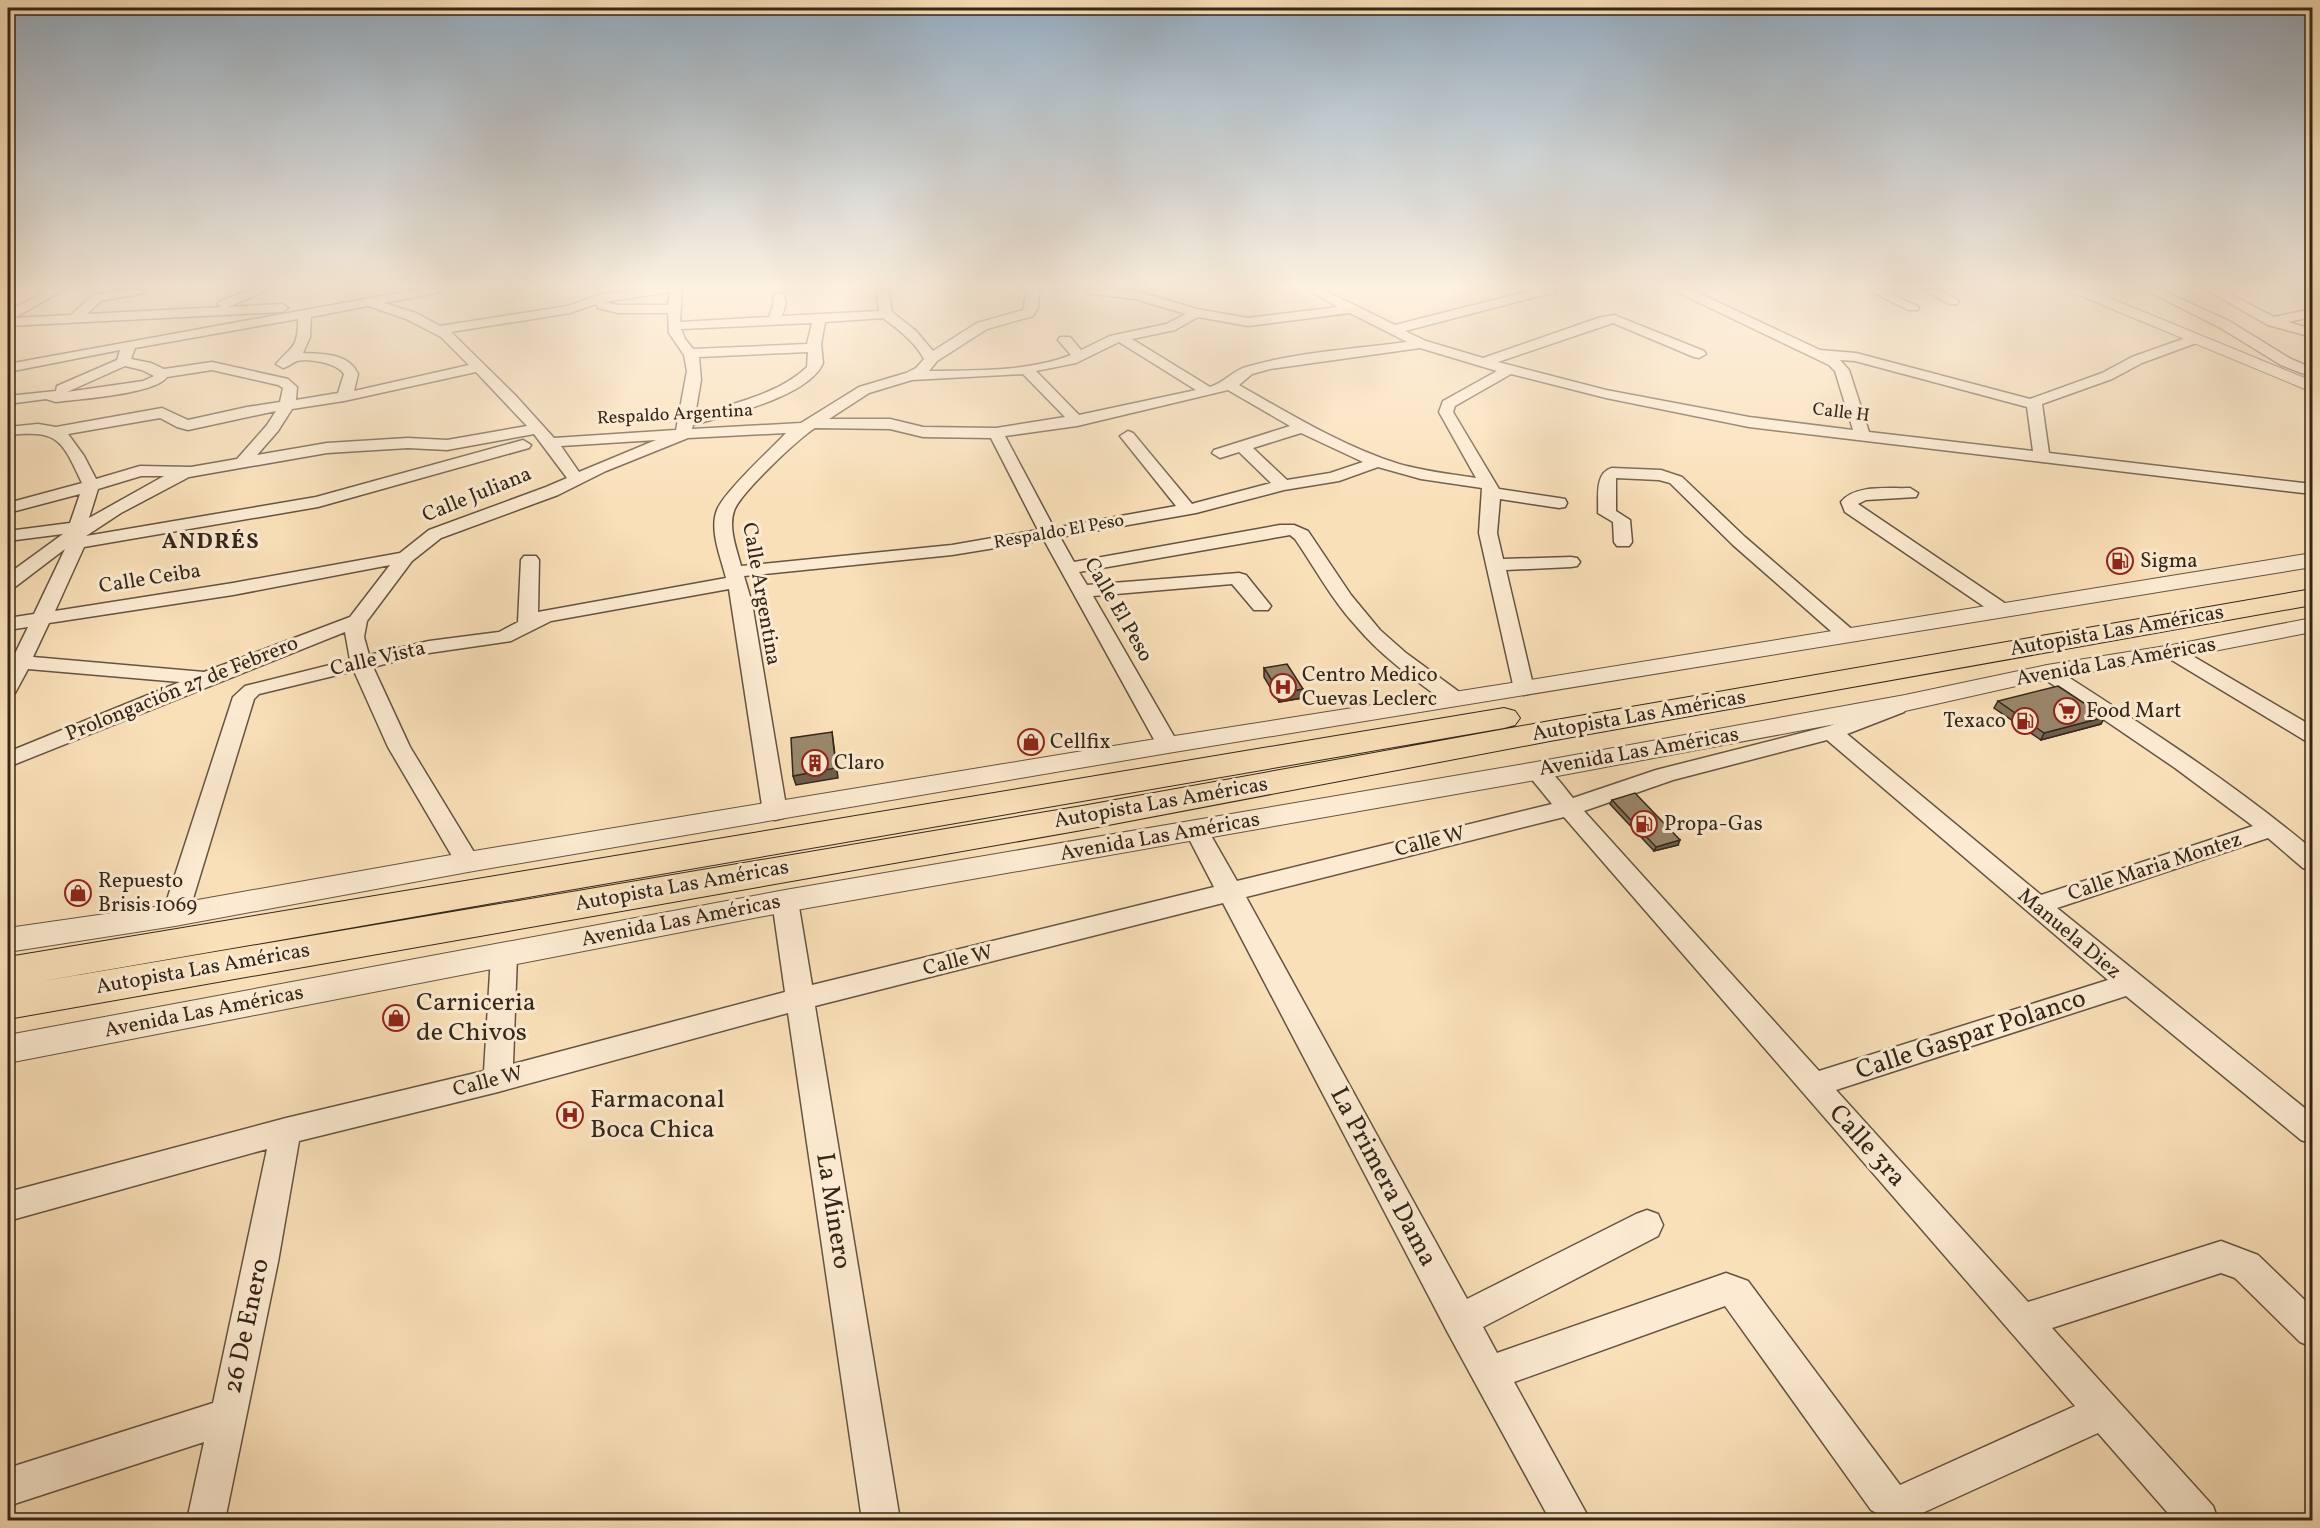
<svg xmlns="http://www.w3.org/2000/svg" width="2320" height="1528" font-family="Vollkorn,serif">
  <rect width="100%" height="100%" fill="#fae0b9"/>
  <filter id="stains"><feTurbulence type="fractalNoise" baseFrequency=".00333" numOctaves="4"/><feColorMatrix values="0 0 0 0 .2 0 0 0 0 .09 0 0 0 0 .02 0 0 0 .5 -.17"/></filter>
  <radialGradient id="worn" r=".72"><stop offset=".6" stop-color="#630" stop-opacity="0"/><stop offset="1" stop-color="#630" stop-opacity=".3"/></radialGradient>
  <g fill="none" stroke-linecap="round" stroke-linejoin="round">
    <defs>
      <g id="minor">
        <path d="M50,289h15l-51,29 57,-3 22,-20 33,-6 19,1 -2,3 -42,8 -14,13 135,-7 -4,-3 2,-3 33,-12h17l-42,18 54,-3 6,4 -6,4 -274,14v-15z"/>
        <path d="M420,289h24l-6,4 -54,10 32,10 24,13 128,-20 34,-12 39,-5h41l-2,33 89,-5 5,-14 -1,-6 6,-4 4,1 3,9 -4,13 97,-5 -3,-22h12l4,23 24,19 17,20 44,-28 46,-13 4,-21h12l-1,19 -5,8 -46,13 -50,32 -8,10c46,-1 99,1 142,-16l-13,-15 2,-3h10l11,13 29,-14 56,-12 20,-10 -51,-15 -48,-6 -6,-4 55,2 61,18 51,9 90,-11 -31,-18h15l73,36 142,-36h20l-2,3 -150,39 21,10 57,17 115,-40 16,-3 90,36 2,3 -7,4 -5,-1 -81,-34 -115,39 108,28 143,27 104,13 -18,-59 -6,-6 -152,-73 -2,-3h15l130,61 36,3 174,46 72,-26 30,-16 62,-22 5,1 2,3 -2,3 -57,21 -30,16 -70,25 7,49 263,31v10l-563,-67 -143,-29 -95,-24 -56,32 -2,6 46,77 60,9 6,1 2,4 -2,4 -6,1 -59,-9 -3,34 6,26 68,-2 6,1 3,4 -3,4 -6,1 -65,3 28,119 -3,4 -7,2 -7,-2 -3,-4 -35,-156 3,-45 -61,-9 -43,-12 -39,14 -55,9 -88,23 -136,24 14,25 206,-37h14l14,6 43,64 29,35 26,23 56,41 4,5 -4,5 -7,1 -7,-1c-33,-24 -66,-47 -92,-78 -24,-26 -41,-58 -61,-87l-5,-4 -211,37 8,13 152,-12 7,2 25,31 -3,4h-14l-22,-26 -139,12 86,149 -3,5 -8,2 -8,-2 -3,-5 -113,-205 -92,15 -208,21 8,27 35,209 -4,6 -8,2 -8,-2 -4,-6 -34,-223 -178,32 -40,20 -82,12 -56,14 37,80 70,115 -3,6 -9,3 -9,-3 -71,-121 -34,-76 -95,23 -5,5 -66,216 -4,7 -9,2 -9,-2 -4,-7 71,-218 12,-11 105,-26 -5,-28 -337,135v-15l172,-70 -152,-13 -13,24 -7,2v-27l20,-41 -20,3v-12l26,-4 31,-65 -50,38 -7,1v-14l55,-40 -55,7v-10l62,-8 10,-29 -72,19v-10l74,-20c-21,-45 -24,-53 -74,-48v-8l30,-3 18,3 106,-19 26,12 59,-13 33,-5 3,-14 -5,-3 -66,-15 -45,7c-11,17 -89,22 -111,25l-10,-3 -38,5v-8l48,-5 1,-5 60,-26 3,-10 -112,22v-8zM670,292l-2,13h-50l-14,-3zM596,304l2,4 20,5h50l1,20 15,22 3,16 -11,59 -122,8 -38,-42 -65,-64 119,-19zM368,306l38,13 35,18 28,28 -115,26 4,-17c-9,-21 -35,-20 -55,-21l7,-16 1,-20zM1350,313l57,29c-53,7 -110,10 -161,25 -12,3 -21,15 -36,20l-78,-48 43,-9 23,-13 50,9zM883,318c16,12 32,24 41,41l-8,9 -10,5 -47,14 -58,36 -109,6 1,-4c33,-10 116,-28 130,-62l-2,-19 4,-22zM298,319c0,29 -5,26 -22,45l7,4c5,-1 9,-5 14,-7 11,-3 41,2 47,13l-6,19 -42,7 1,-13 -9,-8 -76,-17 -48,7 -13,-6 -20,-4 4,-11zM812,323l-5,21 -114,5 -8,-10 -4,-10zM1119,342l77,48 -117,25 -43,-44 40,-8zM1420,348l77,23 -54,30 -4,11 37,66c-26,-4 -52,-7 -77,-14 -57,-18 -109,-50 -160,-79l13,-11 18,-5zM808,352l-1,15c-28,27 -75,37 -112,48l6,-35 -2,-23zM1840,360l15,1 172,46 6,44 -164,-19 -20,-62zM125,366l17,4 12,6 -11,5 -76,11zM476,372l51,54 -80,14 -39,-2 -81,5 -70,12 21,-24 14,-22 52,-8zM1023,374l42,43 -69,11 -73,-1 -33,-8h-61l40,-26 43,-13zM1228,390l62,36 -76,24 -2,3 8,5 19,-6 32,31 -76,20 -3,1 -59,-71 -5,-2 -8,5 56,70 -122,22 -49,-92 72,-10zM276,411l-9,14 -30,34 -46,8 -51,-1 -44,13 -12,-23 -16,-22 92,-16 17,9 11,3zM815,428l75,1 33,8 68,1 47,92 -86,15 -211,21c-4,-16 -13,-38 -7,-55 5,-17 65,-73 81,-83zM786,433c-15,16 -62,59 -69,77 -8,20 4,48 9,68l-188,34 1,-52 -3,-4h-12l-3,4 -3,62 -19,10 -70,9 -60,14 -5,-18 3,-16 45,-60 29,-23 117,-43 48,-24 82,-33zM1301,433l62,29 -33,11 -43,7 -34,-32zM534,434l33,44 -21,9 -117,43 -29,23 -167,30 -178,28 29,-64 234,-40 211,-59 2,-3 -8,-5 -207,57 -230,39 35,-23 68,-36 138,-24 81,-5 39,2zM656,440l-77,32 -18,-26zM141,476h23l-75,42 9,-29zM390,565l-40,52 -146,55 -171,-15 16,-34 184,-28z"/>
        <path d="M1866,289h16l37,18 -1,3h-10z"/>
        <path d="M1922,289h15l22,12 -2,3h-8z"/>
        <path d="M2143,289h16l70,32 62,38 21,9v9l-31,-12 -62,-38z"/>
        <path d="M2205,289h15l54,28 38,-8v8l-24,5 24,7v8l-44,-12z"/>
        <path d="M1612,468l49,2 21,7 63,60 110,95 3,4 -3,4h-14l-108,-95 -63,-62 -11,-3 -43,-2v33l14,9 2,22 -3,4h-12l-3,-4 -1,-20 -15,-9c1,-15 -4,-40 14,-45z"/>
        <path d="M1910,488l8,5 -2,4 -50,3 -8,4 151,102 3,4 -3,4h-14l-150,-102 -4,-10c14,-18 48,-13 69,-14z"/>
        <path d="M2172,646l7,2 133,78v16l-8,-2 -139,-84 -3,-4 3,-4z"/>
        <path d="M2047,666l7,2c89,57 178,114 258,181v22l-9,-3 -35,-30 -211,70 255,206v30l-11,-4 -175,-144 -290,94 192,212 193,-61 37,14 54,52v40l-12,-5 -65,-64 -14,-5 -169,55 161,178 5,14h-44l-76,-87 -191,87h-18l-18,-10 -146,-204 -211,76 76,138h-40l-102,-187 -225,-430 -408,103 85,514h-38l-74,-507 -290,79 -199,49 -21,121 -53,258h-38l17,-78 -196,64v-38l205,-65 54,-254 -259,72v-29l278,-74 198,-47 7,-115 4,-7 9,-3 9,3 4,7 -4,108 272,-72 -13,-91 4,-7 9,-2 9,2 4,7 14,84 402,-98 -29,-56 4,-6 8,-2 8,2 32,56 315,-77 -27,-33 3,-5c20,-5 33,18 45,32l83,-28 173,-44 67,-25 8,1 3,5 -3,5 -57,22 194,161 212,-69 -78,-58 -135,-92 -3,-4 3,-4zM1827,740l281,240 -289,91 -235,-260 89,-31zM1564,817l511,589 -175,79 -152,-204 -22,-8 -229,80 -14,-26 175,-91 5,-11 -5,-11 -11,-4 -11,4 -169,85 -221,-402z"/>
      </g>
      <g id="tertiary">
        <path d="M2069,289h19l224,92v11l-241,-100z"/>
        <path d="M2312,553v14l-1144,186 -700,119 -293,54 -167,26v-24l167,-24 293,-52 700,-115 356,-56z"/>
        <path d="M2312,618v14l-140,27 -125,20 -142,32 -369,69 -751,132 -777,151v-28l777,-145 751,-128 369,-67 142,-30 125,-20z"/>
      </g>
      <path id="motorway" d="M2312,589v16l-762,136 -468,89 -1074,189v-62l1496,-249 11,3 5,7 -5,7 -11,3 -1467,254 1045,-176 468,-85z"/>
    </defs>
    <use href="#minor" stroke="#655442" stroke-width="3"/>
    <use href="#tertiary" stroke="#655442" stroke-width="2"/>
    <use href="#motorway" stroke="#33261a" stroke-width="2"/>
    <use href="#minor" fill="#fcebd2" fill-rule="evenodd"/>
    <use href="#tertiary" fill="#fcebd2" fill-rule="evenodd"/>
    <use href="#motorway" fill="#fae0b9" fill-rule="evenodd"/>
  </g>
  <g fill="#84745e" stroke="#33261a" stroke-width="1.5">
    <path d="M1264,668l38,30 -23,4 -15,-25z"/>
    <path d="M1998,701l103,23 -60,16 -47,-32z"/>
    <path d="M1612,800l66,45 -24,6 -44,-47z"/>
  </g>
  <g fill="#6c5e4c" stroke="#33261a" stroke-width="1.5">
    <path d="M1303,689l-1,9 -23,4 1,-9z"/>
    <path d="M2105,717l-4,7 -60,16 3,-7z"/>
    <path d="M832,732l6,46 -42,7 -3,-9z"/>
    <path d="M1680,840l-2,5 -24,6 2,-4z"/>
  </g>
  <g fill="#9a876d" stroke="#33261a" stroke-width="1.5">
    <path d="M1287,664l16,25 -23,4 -16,-25z"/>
    <path d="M2058,686l47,31 -61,16 -46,-32z"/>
    <path d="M832,732l4,36 -43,8 -2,-38z"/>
    <path d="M1635,793l45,47 -24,7 -44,-47z"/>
  </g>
  <linearGradient id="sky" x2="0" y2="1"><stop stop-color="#94acc0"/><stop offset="0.57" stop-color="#fdf1e0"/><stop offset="1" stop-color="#fdf1e0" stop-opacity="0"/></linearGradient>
  <rect width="2320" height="503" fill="url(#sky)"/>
  <defs>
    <symbol id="fuel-ring" viewBox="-11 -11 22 22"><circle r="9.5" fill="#fcebd2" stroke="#8f2418" stroke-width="1.5"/><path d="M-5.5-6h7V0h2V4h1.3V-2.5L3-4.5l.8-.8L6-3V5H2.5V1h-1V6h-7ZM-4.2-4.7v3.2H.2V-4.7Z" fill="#8f2418"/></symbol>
    <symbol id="hospital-ring" viewBox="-11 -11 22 22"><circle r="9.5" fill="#fcebd2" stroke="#8f2418" stroke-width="1.5"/><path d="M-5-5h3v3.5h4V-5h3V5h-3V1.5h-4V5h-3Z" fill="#8f2418"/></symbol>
    <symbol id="supermarket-ring" viewBox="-11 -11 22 22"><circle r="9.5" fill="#fcebd2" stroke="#8f2418" stroke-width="1.5"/><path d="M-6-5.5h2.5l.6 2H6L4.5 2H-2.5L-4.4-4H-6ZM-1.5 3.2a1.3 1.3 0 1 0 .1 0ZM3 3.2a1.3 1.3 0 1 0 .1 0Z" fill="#8f2418"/></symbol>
    <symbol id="shop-ring" viewBox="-11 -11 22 22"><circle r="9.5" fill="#fcebd2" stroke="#8f2418" stroke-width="1.5"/><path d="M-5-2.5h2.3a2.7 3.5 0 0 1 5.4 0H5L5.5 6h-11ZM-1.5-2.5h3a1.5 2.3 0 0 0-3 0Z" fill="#8f2418"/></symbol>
    <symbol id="building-ring" viewBox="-11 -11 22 22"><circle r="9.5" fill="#fcebd2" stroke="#8f2418" stroke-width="1.5"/><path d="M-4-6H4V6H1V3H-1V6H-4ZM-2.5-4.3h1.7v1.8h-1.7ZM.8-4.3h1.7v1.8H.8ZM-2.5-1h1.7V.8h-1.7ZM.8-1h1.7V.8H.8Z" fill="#8f2418"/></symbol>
  </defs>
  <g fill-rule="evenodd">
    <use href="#fuel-ring" x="2105" y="546" width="30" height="30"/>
    <use href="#hospital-ring" x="1268" y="672" width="30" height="30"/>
    <use href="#supermarket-ring" x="2052" y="696" width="30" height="30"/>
    <use href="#fuel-ring" x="2010" y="706" width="30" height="30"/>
    <use href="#shop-ring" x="1016" y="727" width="30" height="30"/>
    <use href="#building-ring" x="800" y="748" width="30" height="30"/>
    <use href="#fuel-ring" x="1629" y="809" width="30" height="30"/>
    <use href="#shop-ring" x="63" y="878" width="30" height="30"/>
    <use href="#shop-ring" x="381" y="1003" width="30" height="30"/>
    <use href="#hospital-ring" x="555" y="1100" width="30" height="30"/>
  </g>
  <g text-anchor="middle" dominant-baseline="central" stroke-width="6" stroke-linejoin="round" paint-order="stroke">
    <g font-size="18" fill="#33261a" stroke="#fcebd2">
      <text transform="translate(1841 413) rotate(7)">Calle H</text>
      <text transform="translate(675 415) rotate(-3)">Respaldo Argentina</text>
      <text transform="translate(1059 532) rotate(-10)">Respaldo El Peso</text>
    </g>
    <g font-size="21" fill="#33261a" stroke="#fcebd2">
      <text transform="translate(477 495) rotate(-22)">Calle Juliana</text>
      <text transform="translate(150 579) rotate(-9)">Calle Ceiba</text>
      <text transform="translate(761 594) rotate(80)">Calle Argentina</text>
      <text transform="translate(1118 610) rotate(60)">Calle El Peso</text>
      <text transform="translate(2117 631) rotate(-10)">Autopista Las Américas</text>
      <text transform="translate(378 659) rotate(-13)">Calle Vista</text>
      <text transform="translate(2116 662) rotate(-10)">Avenida Las Américas</text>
      <text transform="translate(182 689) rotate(-22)">Prolongación 27 de Febrero</text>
      <text transform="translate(1639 716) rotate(-10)">Autopista Las Américas</text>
      <text transform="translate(1639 752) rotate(-10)">Avenida Las Américas</text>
      <text transform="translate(1161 803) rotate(-10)">Autopista Las Américas</text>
      <text transform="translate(1160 837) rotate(-10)">Avenida Las Américas</text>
      <text transform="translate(1430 842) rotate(-14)">Calle W</text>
      <text transform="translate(2155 867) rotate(-18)">Calle Maria Montez</text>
      <text transform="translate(682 886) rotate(-10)">Autopista Las Américas</text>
      <text transform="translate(681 921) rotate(-11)">Avenida Las Américas</text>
      <text transform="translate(2069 934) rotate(40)">Manuela Diez</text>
      <text transform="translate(958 961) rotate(-14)">Calle W</text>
      <text transform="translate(203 969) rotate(-10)">Autopista Las Américas</text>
      <text transform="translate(204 1012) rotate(-11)">Avenida Las Américas</text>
      <text transform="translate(488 1082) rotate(-14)">Calle W</text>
    </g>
    <g font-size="21" fill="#33261a" stroke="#fcebd2" text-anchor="start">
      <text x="2140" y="561">Sigma</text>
      <text x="1302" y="675">Centro Medico<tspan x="1302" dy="24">Cuevas Leclerc</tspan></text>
      <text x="2086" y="711">Food Mart</text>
      <text x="2006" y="721" text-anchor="end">Texaco</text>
      <text x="1050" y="742">Cellfix</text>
      <text x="834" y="763">Claro</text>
      <text x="1664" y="824">Propa-Gas</text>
      <text x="98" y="881">Repuesto<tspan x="98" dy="24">Brisis 1069</tspan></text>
    </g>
    <g font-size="22" font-weight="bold" letter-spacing="1.5" fill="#33261a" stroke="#fcebd2">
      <text x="211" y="542">ANDRÉS</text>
    </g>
    <g font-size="26" fill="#33261a" stroke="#fcebd2" text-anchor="start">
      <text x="416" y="1003">Carniceria<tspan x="416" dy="30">de Chivos</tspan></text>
      <text x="590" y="1100">Farmaconal<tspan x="590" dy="30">Boca Chica</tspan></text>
    </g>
    <g font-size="26" fill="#33261a" stroke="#fcebd2">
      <text transform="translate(1971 1035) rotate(-18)">Calle Gaspar Polanco</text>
      <text transform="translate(1867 1146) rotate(48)">Calle 3ra</text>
      <text transform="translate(1383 1177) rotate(62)">La Primera Dama</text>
      <text transform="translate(833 1211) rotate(81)">La Minero</text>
      <text transform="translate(247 1326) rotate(-78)">26 De Enero</text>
    </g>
  </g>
  <rect width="2320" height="1528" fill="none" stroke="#fae0b9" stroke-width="30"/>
  <rect x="9" y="9" width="2302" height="1510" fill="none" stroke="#33261a" stroke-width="3"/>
  <rect x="15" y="15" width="2290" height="1498" fill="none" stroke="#33261a" stroke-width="1.5"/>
  <rect width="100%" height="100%" filter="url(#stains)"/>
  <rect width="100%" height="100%" fill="url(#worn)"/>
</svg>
